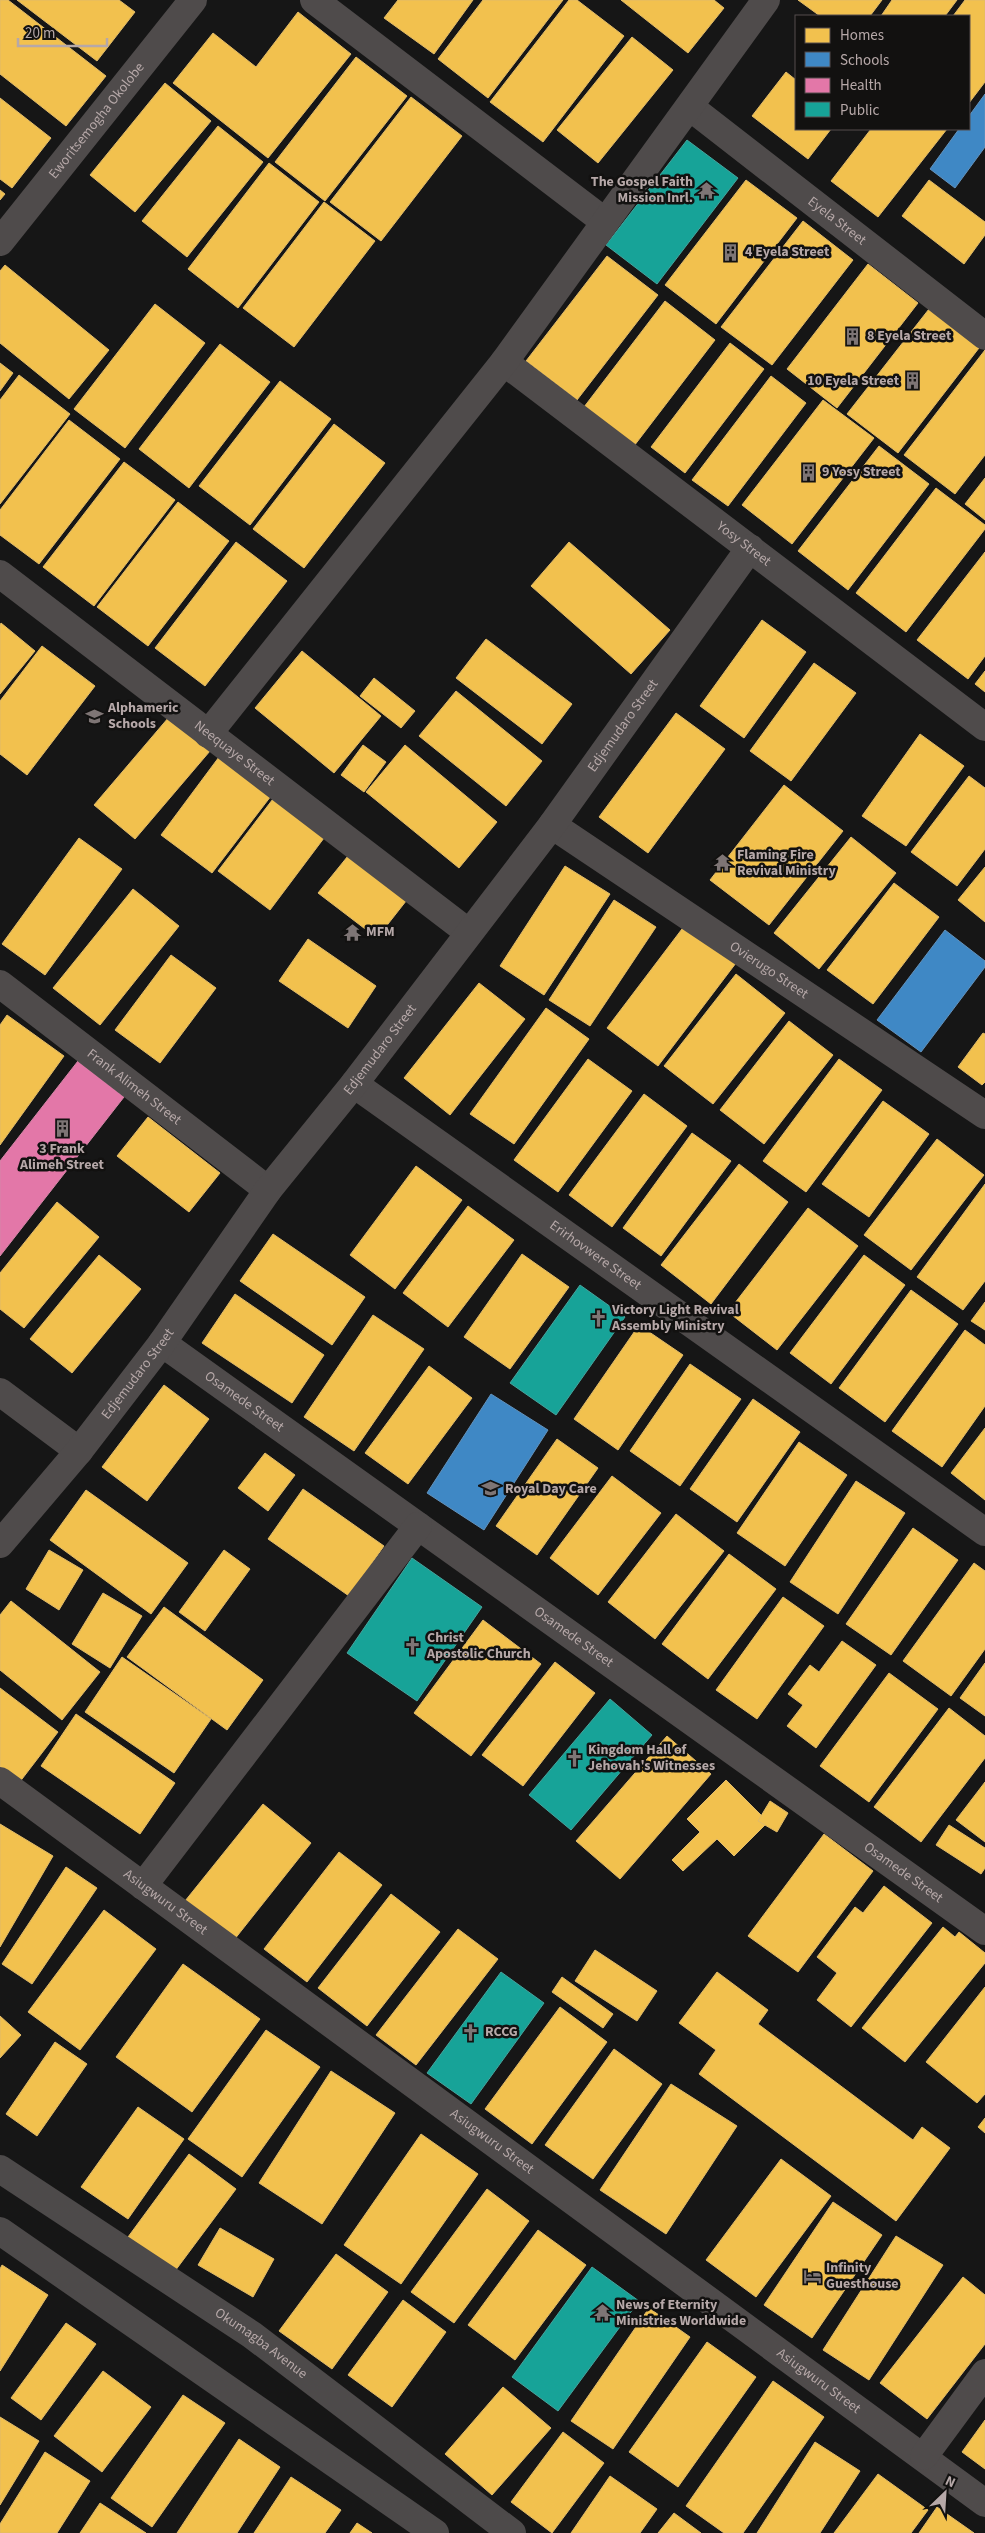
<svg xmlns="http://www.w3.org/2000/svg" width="985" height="2533" font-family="'Source Sans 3',sans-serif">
  <rect width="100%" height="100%" fill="#161616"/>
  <g fill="#f2c14e" stroke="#e0ba69">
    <path d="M0,0h8l98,76 -40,50 -66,-52z"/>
    <path d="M17,0h102l16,12 -38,49z"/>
    <path d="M398,0h75l-39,54 -50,-36z"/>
    <path d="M483,0h80l-75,98 -50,-39z"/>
    <path d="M569,0h8l47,36 -81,106 -53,-40z"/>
    <path d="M621,0h93l10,8 -36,45z"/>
    <path d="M798,0h84l-12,16h-50z"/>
    <path d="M892,0h65l-12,16h-64z"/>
    <path d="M965,0h20v82l-16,21v-87h-16z"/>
    <path d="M298,12l53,42 -83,104 -95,-75 40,-50 43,34z"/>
    <path d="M632,37l41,33 -75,93 -41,-33z"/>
    <path d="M356,57l51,39 -82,105 -50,-39z"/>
    <path d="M786,72l10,8v49h35l-23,30 -56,-43z"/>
    <path d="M165,83l46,38 -76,91 -45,-37z"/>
    <path d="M411,97l51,39 -81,105 -51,-39z"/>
    <path d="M0,98l51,40 -39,50 -12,-9z"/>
    <path d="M218,126l45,36 -76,95 -45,-36z"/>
    <path d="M871,129h76l-69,88 -47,-36z"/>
    <path d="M269,163l50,39 -81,106 -50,-39z"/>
    <path d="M746,180l51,38 -81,106 -51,-39z"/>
    <path d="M929,180l56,42v13l-21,29 -62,-48z"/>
    <path d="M0,190l5,4 -5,6z"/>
    <path d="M324,202l51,39 -81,106 -51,-39z"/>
    <path d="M803,221l50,39 -81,105 -51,-38z"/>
    <path d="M607,256l51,39 -81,105 -51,-39z"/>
    <path d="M868,264l50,39 -81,105 -50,-39z"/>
    <path d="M5,265l104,85 -40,49 -69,-56v-72z"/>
    <path d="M665,301l50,39 -81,106 -50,-39z"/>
    <path d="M155,304l50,39 -80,105 -51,-39z"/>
    <path d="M929,309l50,39 -81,105 -51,-39z"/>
    <path d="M730,343l34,26 -79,104 -34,-26z"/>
    <path d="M220,344l50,38 -81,106 -50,-39z"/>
    <path d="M985,350v105l-30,39 -51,-39z"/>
    <path d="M0,363l13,10 -13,18z"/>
    <path d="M19,375l51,39 -70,90v-104z"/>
    <path d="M771,376l35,27 -78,103 -36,-26z"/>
    <path d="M280,381l51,38 -81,106 -51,-39z"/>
    <path d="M823,400l51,38 -82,106 -50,-39z"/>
    <path d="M69,420l51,39 -81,105 -39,-29v-25z"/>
    <path d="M334,424l51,39 -81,105 -51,-39z"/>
    <path d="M879,446l50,38 -81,106 -50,-39z"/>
    <path d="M124,462l51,38 -81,106 -51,-39z"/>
    <path d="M985,478v42l-20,-16z"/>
    <path d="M936,488l49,37v4l-79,103 -50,-39z"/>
    <path d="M178,502l51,39 -81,105 -51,-39z"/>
    <path d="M236,542l51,39 -82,105 -50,-38z"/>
    <path d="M569,542l101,88 -39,44 -100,-88z"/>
    <path d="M985,552v104l-17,23 -51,-39z"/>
    <path d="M762,620l44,32 -62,86 -44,-32z"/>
    <path d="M1,623l34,28 -35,43v-69z"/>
    <path d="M486,639l86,65 -30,40 -86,-66z"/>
    <path d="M42,646l53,40 -68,89 -27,-21v-53z"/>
    <path d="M302,651l79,65 -47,57 -79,-65z"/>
    <path d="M814,663l42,30 -65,88 -41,-30z"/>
    <path d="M985,671v21l-10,-8z"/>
    <path d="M374,678l41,33 -14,17 -41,-32z"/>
    <path d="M456,691l86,70 -36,45 -87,-70z"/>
    <path d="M676,713l49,36 -77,104 -49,-36z"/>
    <path d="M169,717l41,34 -75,88 -41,-34z"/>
    <path d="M920,734l44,32 -58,80 -44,-30z"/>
    <path d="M363,745l23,17 -22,30 -23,-17z"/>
    <path d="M405,745l92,77 -38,46 -93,-76z"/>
    <path d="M219,757l52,39 -59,77 -51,-38z"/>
    <path d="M969,776l16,12v61l-28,37 -46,-34z"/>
    <path d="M784,785l59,46 -74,94 -59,-45z"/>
    <path d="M276,795l51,39 -57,76 -52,-39z"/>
    <path d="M851,837l45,36 -77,96 -45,-36z"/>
    <path d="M79,838l43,31 -77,106 -43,-31z"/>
    <path d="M352,851l58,45 -33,42 -59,-45z"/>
    <path d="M565,866l45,28 -66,101 -44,-29z"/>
    <path d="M985,867v55l-27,-22z"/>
    <path d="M894,883l45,34 -66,87 -46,-34z"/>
    <path d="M133,889l46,37 -79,99 -47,-37z"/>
    <path d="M614,900l42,27 -66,99 -41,-26z"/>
    <path d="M685,925l51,38 -78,103 -51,-38z"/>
    <path d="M308,939l68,47 -28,42 -69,-47z"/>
    <path d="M171,955l45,33 -56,75 -45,-33z"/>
    <path d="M736,974l49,39 -72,91 -49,-38z"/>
    <path d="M479,983l46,36 -75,96 -46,-37z"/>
    <path d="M546,1008l43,31 -75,105 -44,-30z"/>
    <path d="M7,1015l57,41 -64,89v-120z"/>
    <path d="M789,1021l44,34 -69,89 -44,-34z"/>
    <path d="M983,1033l2,1v48l-3,3 -24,-18z"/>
    <path d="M588,1059l44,32 -74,101 -44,-32z"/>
    <path d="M839,1059l43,31 -76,102 -43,-31z"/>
    <path d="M644,1094l43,32 -75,101 -43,-32z"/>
    <path d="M883,1101l46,33 -60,83 -47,-33z"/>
    <path d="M148,1117l72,56 -31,39 -72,-56z"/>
    <path d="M692,1133l39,28 -70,95 -38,-28z"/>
    <path d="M937,1139l47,36 -73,95 -47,-35z"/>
    <path d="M739,1164l49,38 -77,102 -50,-39z"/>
    <path d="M416,1166l46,34 -67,89 -45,-34z"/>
    <path d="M985,1184v97l-22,29 -46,-33z"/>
    <path d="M57,1202l42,35 -75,91 -24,-19v-36z"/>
    <path d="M468,1206l46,34 -66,87 -45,-34z"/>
    <path d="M808,1208l50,38 -81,104 -49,-38z"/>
    <path d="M273,1234l92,63 -33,48 -92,-64z"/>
    <path d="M522,1254l47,33 -59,82 -46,-32z"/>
    <path d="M99,1255l42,34 -69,84 -42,-34z"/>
    <path d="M864,1255l41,30 -74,99 -41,-31z"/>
    <path d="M911,1290l47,34 -73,98 -46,-34z"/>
    <path d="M235,1294l89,61 -32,48 -90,-60z"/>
    <path d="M985,1302v28l-14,-9z"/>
    <path d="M373,1315l51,34 -70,102 -50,-34z"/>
    <path d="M639,1325l44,30 -65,95 -44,-31z"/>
    <path d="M965,1330l20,15v61l-43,61 -50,-36z"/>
    <path d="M690,1364l51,35 -61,87 -50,-35z"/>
    <path d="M429,1366l43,32 -64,86 -43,-31z"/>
    <path d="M164,1385l45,34 -62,82 -45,-34z"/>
    <path d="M753,1399l47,33 -63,90 -47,-33z"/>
    <path d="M985,1428v72l-34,-27z"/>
    <path d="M557,1439l41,29 -61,87 -41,-29z"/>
    <path d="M799,1442l48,33 -62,91 -48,-33z"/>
    <path d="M265,1453l30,22 -27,36 -30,-23z"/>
    <path d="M612,1476l49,37 -63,82 -48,-37z"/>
    <path d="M856,1481l49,32 -67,101 -48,-32z"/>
    <path d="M303,1489l81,57 -35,50 -81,-57z"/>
    <path d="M86,1490l102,73 -37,51 -101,-74z"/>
    <path d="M676,1514l48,37 -69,88 -47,-37z"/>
    <path d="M913,1528l45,32 -67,95 -45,-31z"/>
    <path d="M49,1550l34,20 -24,40 -33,-21z"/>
    <path d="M224,1550l26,19 -45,62 -26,-19z"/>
    <path d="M729,1554l47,35 -68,90 -46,-35z"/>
    <path d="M974,1563l11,8v78l-34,47 -48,-35z"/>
    <path d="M103,1593l39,23 -32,52 -38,-24z"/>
    <path d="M783,1597l41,29 -67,93 -41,-29z"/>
    <path d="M11,1601l89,71 -38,48 -62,-50v-55z"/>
    <path d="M164,1607l99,73 -36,50 -100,-73z"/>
    <path d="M483,1620l58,44 -70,92 -57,-43z"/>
    <path d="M842,1641l34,24 -60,83 -29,-22 16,-21 -15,-11 22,-29 9,7z"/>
    <path d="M122,1657l89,62 -37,54 -89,-61z"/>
    <path d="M555,1662l40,31 -72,93 -41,-31z"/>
    <path d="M985,1663v53l-25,-18z"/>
    <path d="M889,1673l49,36 -69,93 -49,-36z"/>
    <path d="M0,1688l58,44 -39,51 -19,-14z"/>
    <path d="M949,1708l36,28v22l-64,84 -47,-35z"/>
    <path d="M76,1714l99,69 -35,51 -99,-68z"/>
    <path d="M667,1736l44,38 -91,105 -44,-38z"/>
    <path d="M726,1780l42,42 -34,34 -17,-17 -34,32 -11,-11 28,-28 -13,-13z"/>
    <path d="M985,1782v60l-29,-22z"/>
    <path d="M770,1801l18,12 -11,19 -19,-11z"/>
    <path d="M263,1804l48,39 -77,97 -49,-39z"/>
    <path d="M0,1824l53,32 -53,91z"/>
    <path d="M949,1825l36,23v20l-4,6 -45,-29z"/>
    <path d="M824,1834l49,37 -75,101 -50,-36z"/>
    <path d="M339,1852l43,33 -75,97 -43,-33z"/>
    <path d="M66,1867l31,21 -65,96 -30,-20z"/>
    <path d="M884,1886l48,37 -81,104 -34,-27 20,-27 -20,-16 38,-50 8,6z"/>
    <path d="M391,1894l49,38 -73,94 -49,-38z"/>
    <path d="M104,1910l52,39 -76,101 -52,-38z"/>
    <path d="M943,1927l12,10 4,-5 26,21v10l-80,99 -43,-34z"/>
    <path d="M458,1929l40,30 -82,106 -40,-30z"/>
    <path d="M595,1950l62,41 -20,30 -62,-40z"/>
    <path d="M183,1964l77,55 -68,93 -76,-55z"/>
    <path d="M717,1972l51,38 -10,14 155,116 9,-13 28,21 -54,73 -197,-147 17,-24 -37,-27z"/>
    <path d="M562,1977l51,37 -10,14 -51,-36z"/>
    <path d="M985,1987v107l-8,9 -51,-41z"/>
    <path d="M560,2007l47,35 -75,102 -47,-35z"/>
    <path d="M0,2016l21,19 -21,23z"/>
    <path d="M266,2030l54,37 -78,110 -54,-38z"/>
    <path d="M55,2042l32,22 -50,72 -31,-22z"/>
    <path d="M614,2049l48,35 -69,95 -48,-34z"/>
    <path d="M331,2071l64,42 -73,111 -63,-41z"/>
    <path d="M671,2084l66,42 -71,108 -66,-44z"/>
    <path d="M138,2107l46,32 -56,80 -47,-32z"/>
    <path d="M985,2118v15l-7,-6z"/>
    <path d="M421,2134l57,40 -77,110 -57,-39z"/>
    <path d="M189,2154l47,35 -61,82 -47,-34z"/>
    <path d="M781,2159l50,37 -75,101 -50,-37z"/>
    <path d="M487,2189l42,32 -75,102 -43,-31z"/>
    <path d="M833,2202l49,33 -70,103 -48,-33z"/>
    <path d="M220,2228l54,31 -21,38 -55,-32z"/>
    <path d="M538,2230l48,35 -71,95 -47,-35z"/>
    <path d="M896,2236l47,29 -74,115 -46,-30z"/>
    <path d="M336,2254l52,38 -56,77 -53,-38z"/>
    <path d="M2,2265l46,30 -48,76v-102z"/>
    <path d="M963,2277l22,18v49l-58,75 -47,-36z"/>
    <path d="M403,2300l43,32 -54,75 -44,-32z"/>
    <path d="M649,2308l41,29 -77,112 -42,-28z"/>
    <path d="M66,2323l30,21 -55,76 -30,-22z"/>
    <path d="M707,2342l49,35 -78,110 -49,-35z"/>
    <path d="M103,2371l48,36 -49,65 -48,-36z"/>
    <path d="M773,2381l51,36 -81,116h-19l-38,-27z"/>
    <path d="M503,2387l48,41 -59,67 -47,-41z"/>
    <path d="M183,2395l42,28 -73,104 -41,-29z"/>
    <path d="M0,2417l39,24 -39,64z"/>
    <path d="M985,2420v49l-23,-17z"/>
    <path d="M563,2432l41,31 -52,70 -41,-31z"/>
    <path d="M239,2439l41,28 -43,66h-60z"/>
    <path d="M815,2442l45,29 -40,62h-63z"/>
    <path d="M45,2452l45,29 -33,52h-57v-9z"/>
    <path d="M878,2474l50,36 -17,23h-77z"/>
    <path d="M610,2476l47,33 -17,24h-69z"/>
    <path d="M291,2477l50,33 -16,23h-71z"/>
    <path d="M100,2503l46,30h-66z"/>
    <path d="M937,2507l37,26h-55z"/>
    <path d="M674,2513l27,20h-43z"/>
    <path d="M357,2523l15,10h-22z"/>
  </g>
  <g fill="#3f88c5" stroke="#6392bc">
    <path d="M985,94v53l-30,41 -25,-19 29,-40h10v-13z"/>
    <path d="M945,930l40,31v6l-64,85 -44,-32z"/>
    <path d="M491,1394l57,36 -64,100 -57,-37z"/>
  </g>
  <path fill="#e377a8" stroke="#d686a8" d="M78,1061l46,36 -124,159v-95z"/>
  <g fill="#17a398" stroke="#47a49d">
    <path d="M687,140l51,38 -81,106 -51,-39z"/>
    <path d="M580,1285l45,32 -69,98 -46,-32z"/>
    <path d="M412,1558l70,49 -65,94 -70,-48z"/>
    <path d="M610,1699l42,36 -81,95 -42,-35z"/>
    <path d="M501,1972l43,31 -73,101 -44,-31z"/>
    <path d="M592,2267l47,34 -81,110 -46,-34z"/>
  </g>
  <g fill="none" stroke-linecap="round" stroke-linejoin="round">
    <g stroke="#4f4b4b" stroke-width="28">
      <path d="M314,0l290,221"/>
      <path id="s1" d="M690,107l295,229"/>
      <path id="s2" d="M0,242l193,-242"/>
      <path id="s3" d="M504,362l481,365"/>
      <path id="s4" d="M0,574l468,358"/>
      <path d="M208,734l296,-372 262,-362"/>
      <path id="s5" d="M552,825l433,290"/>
      <path id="s6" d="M0,984l268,206"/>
      <path id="s7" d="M354,1084l631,448"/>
      <path id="s8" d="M162,1343l823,588"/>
      <path d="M0,1392l79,59"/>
      <path id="s9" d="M0,1544l79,-93 83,-108 106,-153 86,-106 198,-259 198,-277"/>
      <path id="s10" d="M0,1781l985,722"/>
      <path d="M143,1886l275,-360"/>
      <path d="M924,2456l61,-83"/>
    </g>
    <g stroke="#4d4a4a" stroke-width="28">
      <path id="s11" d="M0,2169l252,166 260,198"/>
      <path d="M0,2231l435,302"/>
    </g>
  </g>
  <defs>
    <symbol id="temple-bare" viewBox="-9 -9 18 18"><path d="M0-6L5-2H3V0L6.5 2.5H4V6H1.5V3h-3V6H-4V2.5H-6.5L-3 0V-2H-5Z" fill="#7e7575" stroke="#121110" stroke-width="2.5" paint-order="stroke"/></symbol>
    <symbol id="building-bare" viewBox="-9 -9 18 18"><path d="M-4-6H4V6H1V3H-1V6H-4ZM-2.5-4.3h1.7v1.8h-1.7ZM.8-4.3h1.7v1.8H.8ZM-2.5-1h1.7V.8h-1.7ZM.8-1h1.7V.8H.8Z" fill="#7e7575" stroke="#121110" stroke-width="2.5" paint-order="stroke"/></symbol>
    <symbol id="school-bare" viewBox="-9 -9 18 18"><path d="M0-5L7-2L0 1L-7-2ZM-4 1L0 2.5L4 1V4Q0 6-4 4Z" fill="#7e7575" stroke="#121110" stroke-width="2.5" paint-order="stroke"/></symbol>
    <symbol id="church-bare" viewBox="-9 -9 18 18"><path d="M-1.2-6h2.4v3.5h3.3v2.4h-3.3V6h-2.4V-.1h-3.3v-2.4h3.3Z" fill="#7e7575" stroke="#121110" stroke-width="2.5" paint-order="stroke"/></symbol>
    <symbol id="hotel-bare" viewBox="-9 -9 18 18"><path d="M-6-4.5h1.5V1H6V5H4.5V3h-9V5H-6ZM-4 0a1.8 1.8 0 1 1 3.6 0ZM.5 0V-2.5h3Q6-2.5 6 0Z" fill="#7e7575" stroke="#121110" stroke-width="2.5" paint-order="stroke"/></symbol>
  </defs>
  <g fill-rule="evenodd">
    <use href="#temple-bare" x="694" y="178" width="25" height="25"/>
    <use href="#building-bare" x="718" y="240" width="25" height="25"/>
    <use href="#building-bare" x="840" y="324" width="25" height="25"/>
    <use href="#building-bare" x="900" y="368" width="25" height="25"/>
    <use href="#building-bare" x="796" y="460" width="25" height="25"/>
    <use href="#school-bare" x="82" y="704" width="25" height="25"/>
    <use href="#temple-bare" x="710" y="850" width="25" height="25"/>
    <use href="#temple-bare" x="340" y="920" width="25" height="25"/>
    <use href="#building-bare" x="50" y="1116" width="25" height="25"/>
    <use href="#church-bare" x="586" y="1306" width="25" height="25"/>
    <use href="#school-bare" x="478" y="1476" width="25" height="25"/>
    <use href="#church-bare" x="400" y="1634" width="25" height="25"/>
    <use href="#church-bare" x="562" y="1746" width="25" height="25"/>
    <use href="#church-bare" x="458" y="2020" width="25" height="25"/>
    <use href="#hotel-bare" x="800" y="2264" width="25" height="25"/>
    <use href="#temple-bare" x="590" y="2300" width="25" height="25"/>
  </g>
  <g text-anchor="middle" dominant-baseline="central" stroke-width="5" stroke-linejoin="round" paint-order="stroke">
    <g font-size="14" fill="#b6a8a8" stroke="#121110">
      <text stroke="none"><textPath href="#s2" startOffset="155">Eworitsemogha Okolobe</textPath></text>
      <text stroke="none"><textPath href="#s1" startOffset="186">Eyela Street</textPath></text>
      <text stroke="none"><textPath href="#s3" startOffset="301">Yosy Street</textPath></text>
      <text stroke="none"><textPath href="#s9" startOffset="1029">Edjemudaro Street</textPath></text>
      <text stroke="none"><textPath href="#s4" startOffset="295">Neequaye Street</textPath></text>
      <text stroke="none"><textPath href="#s5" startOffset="261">Ovierugo Street</textPath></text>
      <text stroke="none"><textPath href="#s9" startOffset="624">Edjemudaro Street</textPath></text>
      <text stroke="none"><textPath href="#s6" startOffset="169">Frank Alimeh Street</textPath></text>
      <text stroke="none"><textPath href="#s7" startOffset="296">Erirhovwere Street</textPath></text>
      <text stroke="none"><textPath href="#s9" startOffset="219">Edjemudaro Street</textPath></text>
      <text stroke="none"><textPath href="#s8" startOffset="101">Osamede Street</textPath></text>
      <text stroke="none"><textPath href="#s8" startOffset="506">Osamede Street</textPath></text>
      <text stroke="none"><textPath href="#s8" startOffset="911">Osamede Street</textPath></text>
      <text stroke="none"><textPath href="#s10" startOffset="205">Asiugwuru Street</textPath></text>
      <text stroke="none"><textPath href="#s10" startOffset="610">Asiugwuru Street</textPath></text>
      <text stroke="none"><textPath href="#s11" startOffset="314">Okumagba Avenue</textPath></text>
      <text stroke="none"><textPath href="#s10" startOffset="1015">Asiugwuru Street</textPath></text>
    </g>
    <g font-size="14" font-weight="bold" fill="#b6a8a8" stroke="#121110" text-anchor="start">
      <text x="693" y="182" text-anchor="end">The Gospel Faith<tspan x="693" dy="16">Mission Inrl.</tspan></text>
      <text x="745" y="252">4 Eyela Street</text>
      <text x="867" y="336">8 Eyela Street</text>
      <text x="899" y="381" text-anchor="end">10 Eyela Street</text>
      <text x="822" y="472">9 Yosy Street</text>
      <text x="108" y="708">Alphameric<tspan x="108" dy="16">Schools</tspan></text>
      <text x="737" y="855">Flaming Fire<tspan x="737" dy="16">Revival Ministry</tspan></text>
      <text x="366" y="932">MFM</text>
      <text x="62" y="1149" text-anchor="middle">3 Frank<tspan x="62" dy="16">Alimeh Street</tspan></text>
      <text x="612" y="1310">Victory Light Revival<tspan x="612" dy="16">Assembly Ministry</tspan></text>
      <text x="505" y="1489">Royal Day Care</text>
      <text x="427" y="1638">Christ<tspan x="427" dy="16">Apostolic Church</tspan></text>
      <text x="588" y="1750">Kingdom Hall of<tspan x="588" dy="16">Jehovah's Witnesses</tspan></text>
      <text x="485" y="2032">RCCG</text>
      <text x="826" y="2268">Infinity<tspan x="826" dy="16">Guesthouse</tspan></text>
      <text x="616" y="2305">News of Eternity<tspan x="616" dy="16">Ministries Worldwide</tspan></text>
    </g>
  </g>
  <rect x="795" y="15" width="175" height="115" fill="#121110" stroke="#544d4d"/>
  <rect x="805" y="28" width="25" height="15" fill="#f2c14e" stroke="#544d4d"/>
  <text x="840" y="40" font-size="15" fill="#b6a8a8">Homes</text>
  <rect x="805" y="52" width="25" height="15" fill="#3f88c5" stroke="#544d4d"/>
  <text x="840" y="65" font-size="15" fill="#b6a8a8">Schools</text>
  <rect x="805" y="78" width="25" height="15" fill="#e377a8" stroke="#544d4d"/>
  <text x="840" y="90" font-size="15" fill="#b6a8a8">Health</text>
  <rect x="805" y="102" width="25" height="15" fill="#17a398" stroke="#544d4d"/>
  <text x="840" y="115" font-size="15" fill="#b6a8a8">Public</text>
  <g transform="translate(945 2493) rotate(25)" stroke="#121110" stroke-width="4" paint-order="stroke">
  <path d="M0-4L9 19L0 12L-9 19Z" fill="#b6a8a8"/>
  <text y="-8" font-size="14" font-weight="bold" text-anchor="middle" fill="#b6a8a8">N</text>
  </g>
  <path d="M18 38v8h89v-8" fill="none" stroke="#b6a8a8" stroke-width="2.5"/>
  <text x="25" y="38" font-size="15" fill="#b6a8a8" stroke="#121110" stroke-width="4" paint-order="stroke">20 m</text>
</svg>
